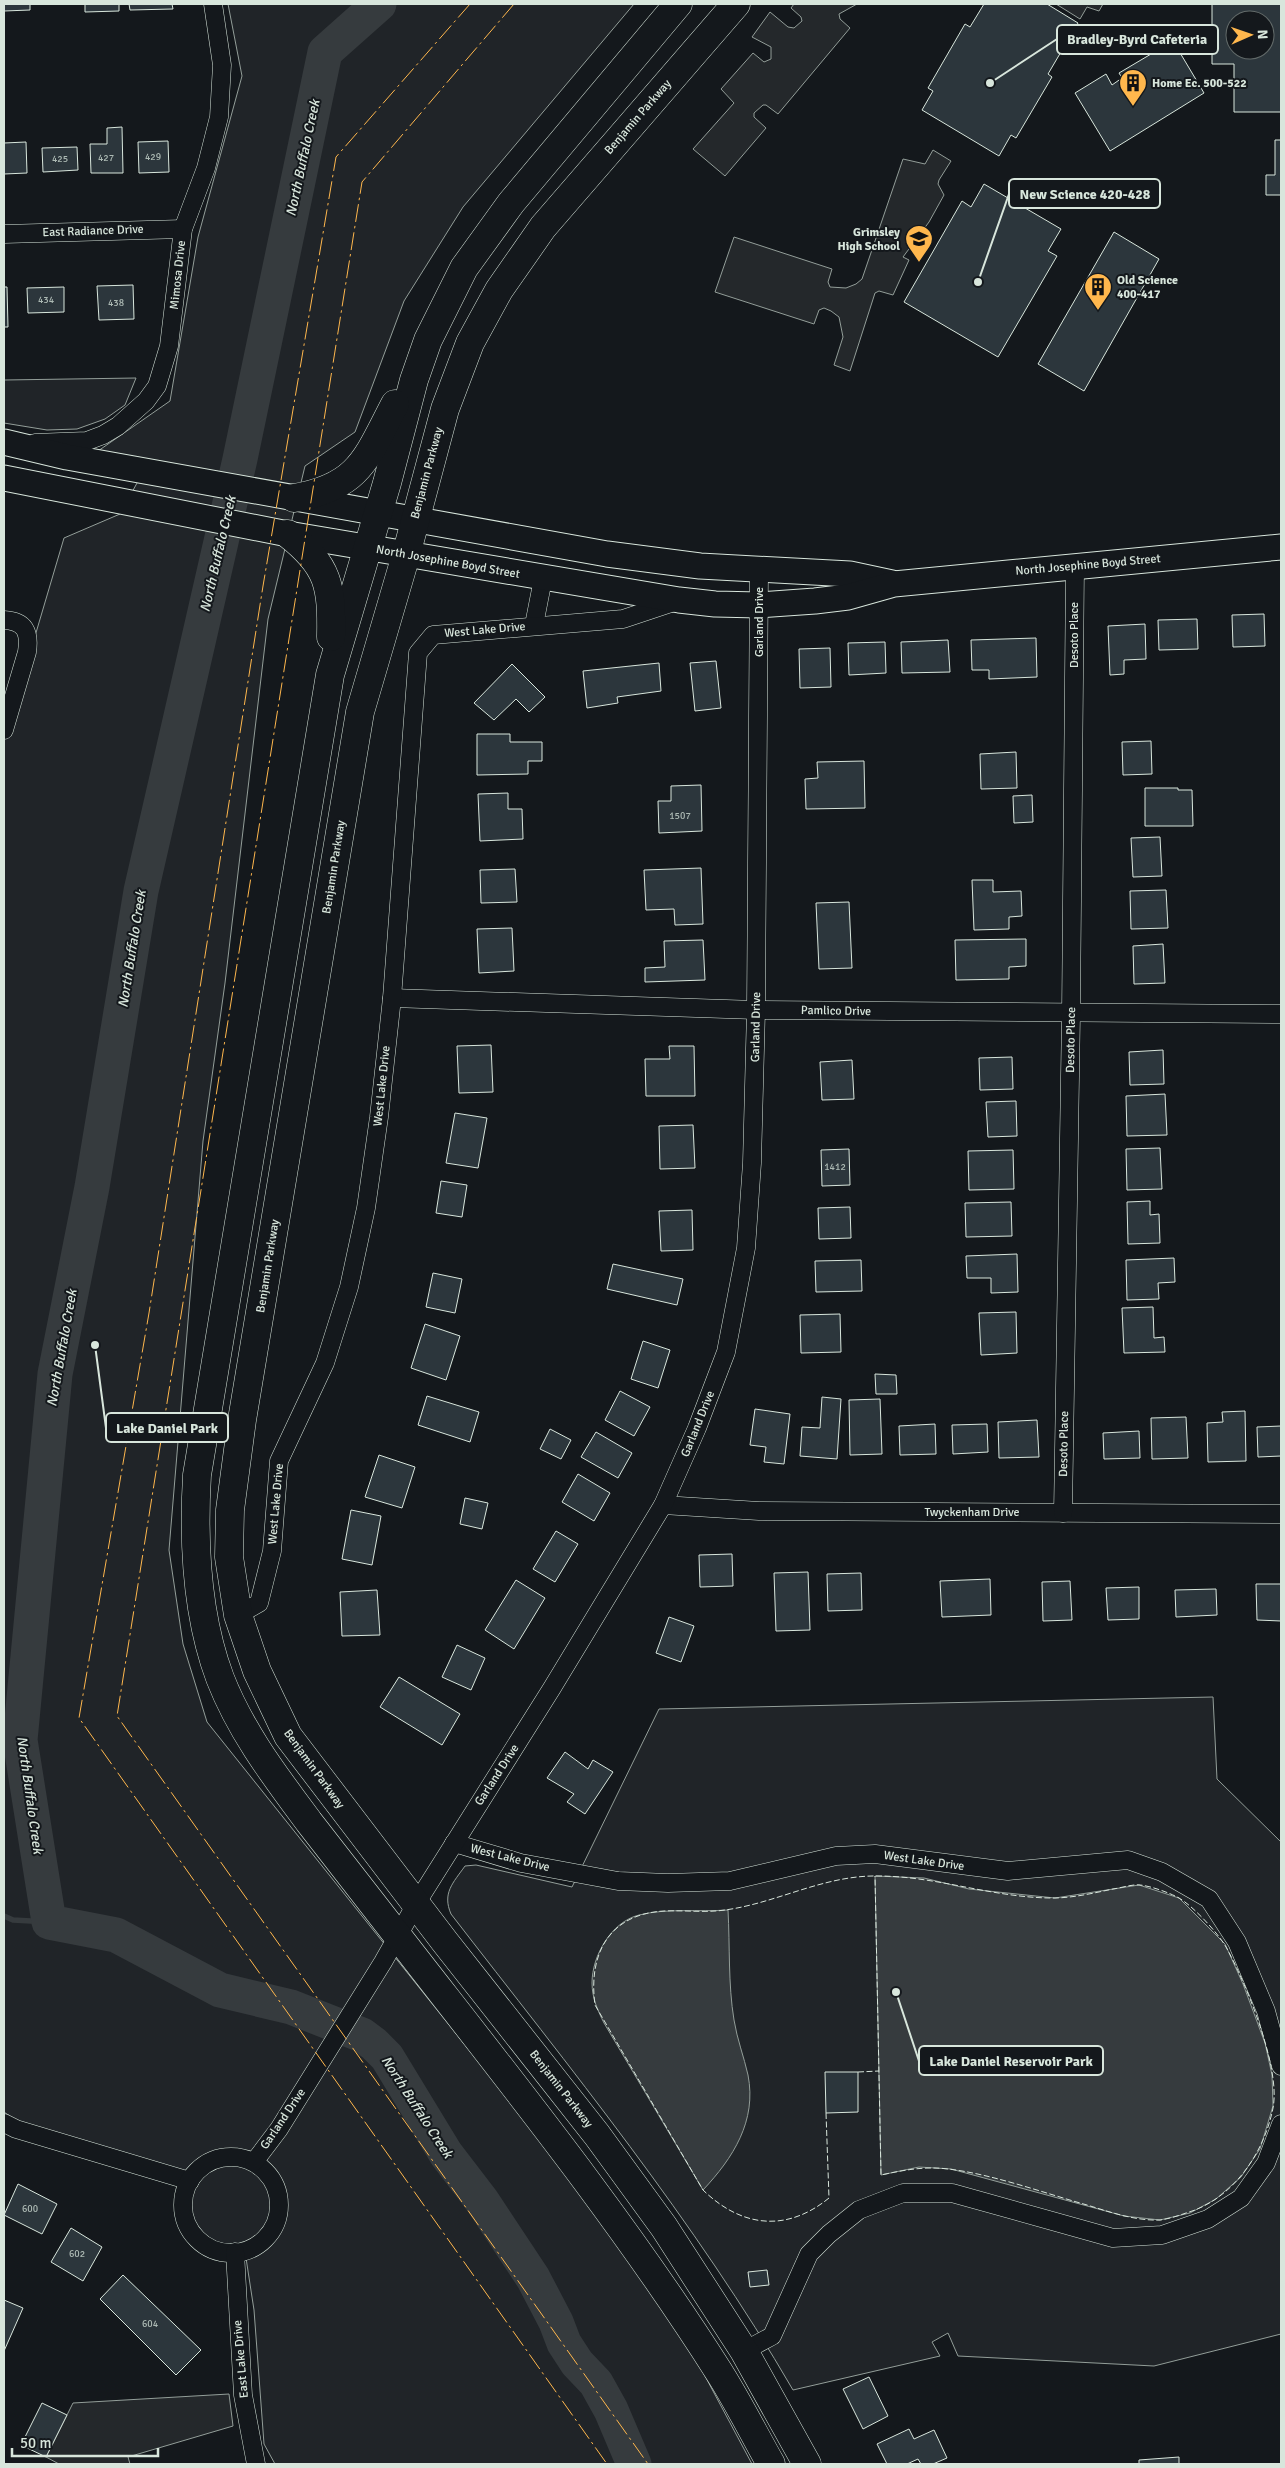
<svg xmlns="http://www.w3.org/2000/svg" width="1285" height="2468" font-family="Signika,sans-serif">
  <rect width="100%" height="100%" fill="#14181c"/>
  <g fill="#202428" stroke="#939e99">
    <path d="M228,4h406l-171,203 -59,94 -49,131 -50,34 -37,153 -43,364 -22,158 -34,409 14,94 24,78 318,398 149,198 78,146h-477l-11,-20 -10,-134 -8,-52 -32,-16 -16,-12 -9,-25 8,-23 -177,-59 -16,-11v-1371l60,-203 56,-24 28,-51 -50,-12 72,-50 28,-164 44,-161z"/>
    <path d="M136,378l-11,27 -20,14 -28,10 -30,1 -43,-7v-43z"/>
    <path d="M1213,1697l4,82 64,63v492l-127,32 -196,-10 -10,-23 -16,9 8,14 -147,34c-98,-169 -223,-322 -342,-476 -9,-21 2,-31 14,-48l11,-1 96,22 87,-178z"/>
  </g>
  <g fill="#24282b" stroke="#939e99">
    <path d="M794,4h63l-18,10 1,5 10,9 -72,86 -12,-9h-3l-9,8v4l12,11 -41,48 -32,-27 41,-46 -13,-14 32,-36 11,9 7,-3v-12l-19,-10 18,-25 18,15 6,1 8,-7 -1,-4 -10,-9z"/>
    <path d="M1056,4h47l-4,7 -12,-4 -7,12z"/>
    <path d="M933,150l18,11 -12,19 -1,4 6,11 -15,27 -26,35 6,3 -16,35 -14,-4 -4,2 -25,78 -16,-6 9,-28 -4,-20 -8,-6 -7,-3 -5,2 -5,14 -99,-32 19,-55 98,32 -4,13 2,5 16,1 10,-4 6,-5 41,-120 22,5z"/>
    <path d="M229,2394l4,32 -105,31 2,7h-71l-13,-7 27,-54z"/>
  </g>
  <g fill="#363b3e" stroke="#939e99">
    <path d="M875,1876l49,2 45,11 86,9 84,-13 40,13 46,46 18,40 22,59 7,32 1,31 -13,43 -19,28 -25,22 -26,14 -30,7 -36,-4 -173,-47 -32,-2 -38,8z"/>
    <path d="M728,1910c2,36 0,74 6,110 3,19 10,37 14,55 9,46 -15,83 -45,115l-99,-167c-6,-12 -12,-25 -12,-40 0,-27 19,-61 47,-68 28,-7 60,-3 89,-5z"/>
  </g>
  <g fill="none" stroke-linecap="round" stroke-linejoin="round">
    <path stroke="#363b3e" stroke-width="5.5" d="M4,1916l9,4 36,2"/>
    <path stroke="#363b3e" stroke-width="35" d="M379,4l-54,48 -85,407 -99,432 -49,296 -37,187 -35,366 29,182 67,13 104,55 71,17 71,28 12,9 13,13 59,97 36,47 51,77 23,44 8,21 13,20 19,20 15,27 23,54"/>
  </g>
  <g fill="#2c363c" stroke="#d8e6dc" fill-rule="evenodd">
    <path d="M4,4h26v6l-26,1z"/>
    <path d="M85,4h34v7l-34,1z"/>
    <path d="M129,4h43l1,5 -43,1z"/>
    <path d="M984,4h63l31,19 -30,51 4,3 -36,61 -5,-3 -12,21 -77,-46 11,-19 -5,-3 37,-64 5,3z"/>
    <path d="M1212,4h69v108h-47v-48h-22zM1235,20h30v30h-30z"/>
    <path d="M1173,41l31,52 -94,58 -35,-58 31,-19 6,11 10,-7 -3,-5z"/>
    <path d="M122,127l1,46h-32l-1,-29h17v-16z"/>
    <path d="M1275,140h6v55h-15v-20h9z"/>
    <path d="M168,141l1,31 -30,1 -1,-31z"/>
    <path d="M26,142l1,31 -23,1v-31z"/>
    <path d="M77,147l1,23 -35,2 -1,-24z"/>
    <path d="M984,184l77,45 -13,22 9,5 -59,101 -94,-55 58,-101 9,6z"/>
    <path d="M1114,232l45,27 -75,132 -46,-27z"/>
    <path d="M133,285l1,34 -35,1 -2,-34z"/>
    <path d="M4,287h3l1,40h-4z"/>
    <path d="M64,287v25l-36,1 -1,-25z"/>
    <path d="M1264,614l1,32 -32,1 -1,-32z"/>
    <path d="M1197,619l1,30 -39,1 -1,-30z"/>
    <path d="M1145,624l1,35 -22,1v14l-14,1 -2,-49z"/>
    <path d="M1036,638l1,39 -48,2v-9h-17l-1,-30z"/>
    <path d="M948,640l2,32 -48,1 -1,-31z"/>
    <path d="M885,642l1,31 -37,2 -1,-32z"/>
    <path d="M830,648l1,39 -31,1 -1,-39z"/>
    <path d="M716,661l5,47 -26,3 -5,-48z"/>
    <path d="M659,663l2,28 -44,6 1,6 -31,5 -4,-37z"/>
    <path d="M512,664l33,33 -16,15 -13,-13 -22,21 -20,-17z"/>
    <path d="M477,734h33v8h32v19h-14v13l-51,1z"/>
    <path d="M1151,741l1,33 -29,1 -1,-33z"/>
    <path d="M1016,752l1,36 -36,1 -1,-35z"/>
    <path d="M864,761l1,47 -59,1 -1,-30 13,-1 -1,-16z"/>
    <path d="M701,785l1,46 -43,2 -1,-32h13v-15z"/>
    <path d="M1145,788h33v2h14l1,36h-48z"/>
    <path d="M508,793v16h14l1,30 -43,2 -2,-47z"/>
    <path d="M1032,795l1,27 -19,1 -1,-27z"/>
    <path d="M1160,837l2,39 -29,1 -2,-39z"/>
    <path d="M701,868l2,56 -28,1 -1,-16 -28,1 -2,-40z"/>
    <path d="M515,869l2,33 -36,1 -1,-33z"/>
    <path d="M972,880h21v12l28,-1 1,25 -13,1v12l-35,1z"/>
    <path d="M1166,890l2,38 -37,1 -1,-38z"/>
    <path d="M849,902l3,66 -33,1 -3,-66z"/>
    <path d="M512,928l2,43 -35,2 -2,-44z"/>
    <path d="M1026,939v27l-17,1v12l-53,1 -1,-40z"/>
    <path d="M703,940l2,40 -60,2v-14l20,-1 -1,-26z"/>
    <path d="M1163,944l2,39 -31,1 -1,-38z"/>
    <path d="M491,1045l2,47 -34,1 -2,-47z"/>
    <path d="M669,1046h25l1,50h-49l-1,-37h25z"/>
    <path d="M1163,1050l1,34 -34,1 -1,-33z"/>
    <path d="M1012,1057l1,32 -33,1 -1,-32z"/>
    <path d="M852,1060l2,39 -32,1 -2,-38z"/>
    <path d="M1165,1094l2,41 -40,1 -1,-40z"/>
    <path d="M1016,1101l1,35 -29,1 -2,-35z"/>
    <path d="M455,1113l32,5 -9,50 -32,-5z"/>
    <path d="M693,1125l2,43 -35,1 -1,-43z"/>
    <path d="M1160,1148l2,41 -35,1 -1,-41z"/>
    <path d="M849,1149l1,36 -28,1 -1,-36z"/>
    <path d="M1013,1150l1,39 -45,1 -1,-39z"/>
    <path d="M441,1181l26,4 -5,32 -26,-4z"/>
    <path d="M1150,1201v14l9,-1 1,29 -32,1 -1,-42z"/>
    <path d="M1011,1202l1,34 -46,1 -1,-34z"/>
    <path d="M850,1207l1,31 -32,1 -1,-31z"/>
    <path d="M692,1210l1,40 -32,1 -2,-40z"/>
    <path d="M1017,1254l1,38 -27,1v-15h-24l-1,-22z"/>
    <path d="M1174,1258l1,24 -17,1 1,16 -32,1 -1,-40z"/>
    <path d="M861,1260l1,31 -46,1 -1,-31z"/>
    <path d="M613,1264l70,15 -6,26 -70,-16z"/>
    <path d="M433,1273l29,6 -7,34 -29,-6z"/>
    <path d="M1153,1307l1,31 10,-1 1,15 -41,1 -2,-45z"/>
    <path d="M1016,1312l1,41 -36,2 -2,-42z"/>
    <path d="M840,1314l1,38 -40,1 -1,-38z"/>
    <path d="M425,1324l35,12 -14,44 -35,-12z"/>
    <path d="M643,1341l27,9 -12,38 -27,-9z"/>
    <path d="M875,1374l21,1 1,19h-21z"/>
    <path d="M620,1391l30,16 -16,29 -29,-16z"/>
    <path d="M427,1396l52,16 -9,30 -52,-17z"/>
    <path d="M822,1397l19,2 -4,60 -37,-3 2,-29 18,1z"/>
    <path d="M880,1399l2,55 -32,1 -1,-55z"/>
    <path d="M755,1409l35,5 -6,50 -20,-2 2,-15 -16,-2z"/>
    <path d="M1245,1411l1,50 -38,1 -1,-39 16,-1 -1,-10z"/>
    <path d="M1186,1417l2,41 -36,1 -1,-41z"/>
    <path d="M1037,1420l2,37 -40,1 -1,-36z"/>
    <path d="M935,1424l1,30 -36,1 -1,-29z"/>
    <path d="M987,1424l1,28 -35,2 -1,-29z"/>
    <path d="M1281,1426v30l-23,1 -1,-30z"/>
    <path d="M550,1429l21,11 -10,19 -21,-10z"/>
    <path d="M1139,1431l1,27 -36,1 -1,-26z"/>
    <path d="M596,1432l36,21 -14,25 -37,-21z"/>
    <path d="M379,1455l36,12 -13,41 -37,-11z"/>
    <path d="M578,1474l32,19 -16,28 -32,-19z"/>
    <path d="M465,1498l23,5 -6,26 -22,-5z"/>
    <path d="M351,1510l30,6 -9,49 -30,-6z"/>
    <path d="M556,1531l22,13 -23,38 -22,-13z"/>
    <path d="M732,1554l1,32 -33,1 -1,-32z"/>
    <path d="M808,1572l2,58 -34,1 -2,-58z"/>
    <path d="M861,1573l1,37 -34,1 -1,-37z"/>
    <path d="M990,1579l1,36 -49,2 -2,-36z"/>
    <path d="M516,1580l29,18 -31,51 -29,-19z"/>
    <path d="M1070,1581l2,39 -29,1 -1,-39z"/>
    <path d="M1256,1584h25v37l-24,-1z"/>
    <path d="M1139,1587v32l-31,1 -2,-32z"/>
    <path d="M1216,1589l1,26 -41,2 -1,-27z"/>
    <path d="M377,1590l3,45 -38,1 -2,-44z"/>
    <path d="M669,1617l25,9 -13,36 -25,-9z"/>
    <path d="M457,1645l28,13 -14,32 -29,-13z"/>
    <path d="M399,1677l61,37 -18,31 -62,-38z"/>
    <path d="M565,1752l23,17 5,-9 20,12 -28,42 -18,-12 7,-8 -27,-16z"/>
    <path d="M825,2072h33v40l-32,1z"/>
    <path d="M18,2184l39,20 -15,30 -38,-19z"/>
    <path d="M71,2228l31,19 -19,34 -32,-19z"/>
    <path d="M767,2270l2,15 -19,2 -2,-15z"/>
    <path d="M123,2275l78,75 -25,25 -76,-76z"/>
    <path d="M4,2300l19,8 -19,43z"/>
    <path d="M869,2377l19,39 -25,13 -20,-40z"/>
    <path d="M42,2403l25,12 -21,42 -25,-12z"/>
    <path d="M909,2429l5,10 20,-9 13,28 -14,6h-12l-3,-5 -11,5h-20l-10,-20z"/>
    <path d="M1179,2457v7h-40v-4z"/>
  </g>
  <g fill="none" stroke-linecap="round" stroke-linejoin="round">
    <defs>
      <g id="minor">
        <path d="M4,234l179,-5"/>
        <path d="M35,443l52,-2 16,-6 15,-9 28,-25 11,-15 12,-40 14,-117 23,-61 13,-51 3,-52 -9,-61"/>
        <path d="M4,620c21,1 26,12 23,32l-23,78"/>
        <path d="M534,625l9,-46"/>
        <path d="M392,998l364,12 525,4"/>
        <path d="M663,1505l96,6 522,3"/>
        <path d="M1063,1513l8,-499 4,-448"/>
        <path d="M238,1615l21,-12 13,-52 7,-90 46,-98 24,-76 17,-79 13,-91 13,-119 26,-345 15,-18 190,-16 54,-18"/>
        <path d="M454,1843l67,20 97,18 50,2 62,-2 106,-25 39,-2 133,17 120,-11 34,12 47,27 28,43 29,69 15,55"/>
        <path d="M4,2123l12,6 174,52"/>
        <circle cx="231" cy="2205" r="48"/>
        <path d="M254,2162l25,-33 104,-167 33,-58 136,-216 111,-183 34,-77 29,-76 20,-104 6,-85 4,-153 3,-440"/>
        <path d="M235,2252l8,143 13,69"/>
        <path d="M744,2351l28,-15 37,-82 20,-20 30,-24 44,-17h49l161,45 49,-3 46,-16 33,-21 25,-35 15,-39"/>
      </g>
      <g id="secondary">
        <path d="M4,442l63,15 540,97 93,12 150,8 42,9"/>
        <path d="M4,478l284,56 391,66 36,4 44,1 56,-4 33,-4 46,-13 387,-37"/>
      </g>
      <g id="primary">
        <path d="M678,4l-167,199 -47,65 -36,72 -14,40 -27,103 -57,192 -133,800c-4,68 -1,139 23,203 21,54 55,98 89,144 37,48 75,96 112,144 103,132 208,264 298,406 19,30 35,62 52,92"/>
        <path d="M736,4l-193,223 -44,63 -29,53 -25,66 -39,146 -46,157 -118,708 -12,90 -1,47 9,58 19,56 31,65 157,206 152,193 67,92 80,124 63,113"/>
        <path d="M294,498c66,-11 73,-41 101,-94"/>
        <path d="M288,534c41,32 44,52 43,103"/>
      </g>
    </defs>
    <use href="#minor" stroke="#d8e6dc" stroke-width="19"/>
    <use href="#secondary" stroke="#d8e6dc" stroke-width="27"/>
    <use href="#primary" stroke="#d8e6dc" stroke-width="29"/>
    <use href="#minor" stroke="#14181c" stroke-width="18"/>
    <use href="#secondary" stroke="#14181c" stroke-width="25"/>
    <use href="#primary" stroke="#14181c" stroke-width="28"/>
    <g stroke="#d8e6dc" stroke-width="1" stroke-dasharray="6 2.5" stroke-linecap="butt">
      <path d="M858,2072l21,-1"/>
      <path d="M826,2113l3,85c-43,35 -88,29 -126,-8l-108,-185c-7,-51 14,-91 69,-94 21,-1 41,2 61,-1 52,-7 99,-35 153,-34 59,0 115,22 175,22 20,0 41,-5 60,-9 8,-1 19,-5 27,-4 11,1 30,8 39,13 14,8 39,35 47,49 20,36 55,121 47,161 -9,46 -41,92 -87,105 -8,3 -18,6 -26,7 -25,1 -50,-8 -73,-15 -43,-12 -95,-31 -139,-36 -23,-3 -44,1 -67,6l-6,-299"/>
    </g>
    <g stroke="#ffb74d" stroke-width="1" stroke-dasharray="18 4 2.5 4" stroke-linecap="butt">
      <path d="M470,4l-134,153 -73,429 -114,727 -70,405 528,746"/>
      <path d="M514,4l-152,178 -245,1534 531,748"/>
    </g>
  </g>
  <defs>
    <symbol id="building-pin" viewBox="-11 -11 22 30"><path d="M0 17L-7.5 6A9.5 9.5 0 1 1 7.5 6Z" fill="#ffb74d" stroke="#14181c"/><path d="M-4-6H4V6H1V3H-1V6H-4ZM-2.5-4.3h1.7v1.8h-1.7ZM.8-4.3h1.7v1.8H.8ZM-2.5-1h1.7V.8h-1.7ZM.8-1h1.7V.8H.8Z" fill="#111"/></symbol>
    <symbol id="school-pin" viewBox="-11 -11 22 30"><path d="M0 17L-7.5 6A9.5 9.5 0 1 1 7.5 6Z" fill="#ffb74d" stroke="#14181c"/><path d="M0-5L7-2L0 1L-7-2ZM-4 1L0 2.5L4 1V4Q0 6-4 4Z" fill="#111"/></symbol>
  </defs>
  <g fill-rule="evenodd">
    <use href="#building-pin" x="1117" y="67" width="32" height="43"/>
    <use href="#school-pin" x="903" y="223" width="32" height="43"/>
    <use href="#building-pin" x="1082" y="271" width="32" height="43"/>
  </g>
  <g text-anchor="middle" dominant-baseline="central" stroke-width="4" stroke-linejoin="round" paint-order="stroke">
    <g font-size="10" fill="#adbab4">
      <text x="153" y="157">429</text>
      <text x="106" y="158">427</text>
      <text x="60" y="159">425</text>
      <text x="46" y="300">434</text>
      <text x="116" y="303">438</text>
      <text x="680" y="816">1507</text>
      <text x="835" y="1167">1412</text>
      <text x="30" y="2209">600</text>
      <text x="77" y="2254">602</text>
      <text x="150" y="2324">604</text>
    </g>
    <g font-size="12" font-weight="bold" fill="#d8e6dc" stroke="#14181c" text-anchor="start">
      <text x="1152" y="83">Home Ec. 500-522</text>
      <text x="900" y="232" text-anchor="end">Grimsley<tspan x="900" dy="14">High School</tspan></text>
      <text x="1117" y="280">Old Science<tspan x="1117" dy="14">400-417</tspan></text>
    </g>
    <g font-size="12" fill="#d8e6dc" stroke="#14181c">
      <text transform="translate(638 117) rotate(-49)">Benjamin Parkway</text>
      <text transform="translate(93 231) rotate(-2)">East Radiance Drive</text>
      <text transform="translate(178 275) rotate(-84)">Mimosa Drive</text>
      <text transform="translate(427 473) rotate(-75)">Benjamin Parkway</text>
      <text transform="translate(448 562) rotate(10)">North Josephine Boyd Street</text>
      <text transform="translate(1088 565) rotate(-5)">North Josephine Boyd Street</text>
      <text transform="translate(759 622) rotate(-90)">Garland Drive</text>
      <text transform="translate(485 630) rotate(-5)">West Lake Drive</text>
      <text transform="translate(1074 635) rotate(-90)">Desoto Place</text>
      <text transform="translate(334 867) rotate(-81)">Benjamin Parkway</text>
      <text transform="translate(836 1011) rotate(1)">Pamlico Drive</text>
      <text transform="translate(756 1027) rotate(-89)">Garland Drive</text>
      <text transform="translate(1071 1040) rotate(-89)">Desoto Place</text>
      <text transform="translate(382 1086) rotate(-84)">West Lake Drive</text>
      <text transform="translate(268 1266) rotate(-81)">Benjamin Parkway</text>
      <text transform="translate(698 1424) rotate(-68)">Garland Drive</text>
      <text transform="translate(1064 1444) rotate(-89)">Desoto Place</text>
      <text transform="translate(276 1504) rotate(-85)">West Lake Drive</text>
      <text x="972" y="1512">Twyckenham Drive</text>
      <text transform="translate(314 1769) rotate(54)">Benjamin Parkway</text>
      <text transform="translate(497 1775) rotate(-57)">Garland Drive</text>
      <text transform="translate(510 1858) rotate(14)">West Lake Drive</text>
      <text transform="translate(924 1861) rotate(8)">West Lake Drive</text>
      <text transform="translate(561 2089) rotate(52)">Benjamin Parkway</text>
      <text transform="translate(283 2119) rotate(-56)">Garland Drive</text>
      <text transform="translate(241 2359) rotate(-95)">East Lake Drive</text>
    </g>
    <g font-size="14" font-style="italic" fill="#d8e6dc" stroke="#14181c">
      <text transform="translate(303 158) rotate(-78)">North Buffalo Creek</text>
      <text transform="translate(218 554) rotate(-77)">North Buffalo Creek</text>
      <text transform="translate(132 949) rotate(-81)">North Buffalo Creek</text>
      <text transform="translate(62 1348) rotate(-80)">North Buffalo Creek</text>
      <text transform="translate(30 1795) rotate(82)">North Buffalo Creek</text>
      <text transform="translate(417 2107) rotate(57)">North Buffalo Creek</text>
    </g>
  </g>
  <path fill="none" stroke="#d8e6dc" stroke-width="2" d="M990 83L1057 39M978 282L1009 194M95 1345L106 1428M896 1992L919 2061"/>
  <g fill="#d8e6dc" stroke="#14181c" stroke-width="2">
    <circle cx="990" cy="83" r="5"/>
    <circle cx="978" cy="282" r="5"/>
    <circle cx="95" cy="1345" r="5"/>
    <circle cx="896" cy="1992" r="5"/>
  </g>
  <g fill="#14181c" stroke="#d8e6dc" stroke-width="2">
    <rect x="1057" y="25" width="161" height="29" rx="5"/>
    <rect x="1009" y="179" width="151" height="29" rx="5"/>
    <rect x="106" y="1413" width="122" height="29" rx="5"/>
    <rect x="919" y="2046" width="184" height="29" rx="5"/>
  </g>
  <g font-size="14" text-anchor="middle" font-weight="bold" fill="#d8e6dc">
    <text x="1137" y="44">Bradley-Byrd Cafeteria</text>
    <text x="1085" y="199">New Science 420-428</text>
    <text x="167" y="1433">Lake Daniel Park</text>
    <text x="1011" y="2066">Lake Daniel Reservoir Park</text>
  </g>
  <rect width="1285" height="2468" fill="none" stroke="#d8e6dc" stroke-width="10"/>
  <g transform="translate(1250 35) rotate(88)"><circle r="24" fill="#14181c" stroke="#626a69"/>
  <path d="M0-4L9 19L0 12L-9 19Z" fill="#ffb74d"/>
  <text y="-8" font-size="14" font-weight="bold" text-anchor="middle" fill="#d8e6dc">N</text>
  </g>
  <path d="M12 2448v8h146v-8" fill="none" stroke="#d8e6dc" stroke-width="2.5"/>
  <text x="20" y="2448" font-size="15" fill="#d8e6dc" stroke="#14181c" stroke-width="4" paint-order="stroke">50 m</text>
</svg>
